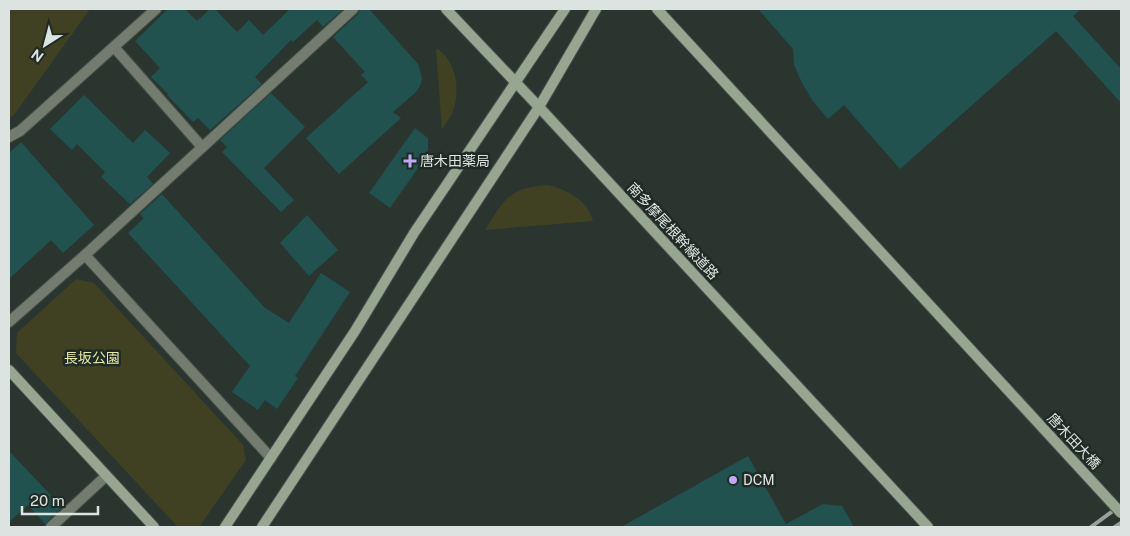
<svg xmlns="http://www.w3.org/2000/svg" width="1130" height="536" font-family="'Public Sans','Noto Sans JP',sans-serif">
  <rect width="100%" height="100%" fill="#2a3530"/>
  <g fill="#404122">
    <path d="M9,9h81l-76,106 -5,3z"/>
    <path d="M438,49c19,13 23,44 14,64 -3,6 -7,12 -10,17l-6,-80z"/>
    <path d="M547,185c19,4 41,15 46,36l-108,9c19,-30 23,-42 62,-45z"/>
    <path d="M76,279l18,4 149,162 3,15 -47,67h-21l-162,-174 1,-20z"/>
  </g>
  <g fill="#21524f">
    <path d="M168,9h17l12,12 13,-12h5l22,23 12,-12 14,15 27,-26h53l-20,18 -6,-7 -24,22 -2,-2 -36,37 7,7 -52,46 -12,-12 -5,4 -26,-27 1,-1 -17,-17 9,-9 -25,-27z"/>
    <path d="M360,9h9l49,55 4,14 -2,8 -4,6 -23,20 8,6 -62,56 -33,-36 62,-56 -7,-7 4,-3 -32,-35 25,-23z"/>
    <path d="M758,9h323l-8,7 48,53v34l-65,-72 -156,138 -56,-64 -16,14 -16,-19 -10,-17 -8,-18 -1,-16z"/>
    <path d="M271,93l34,34 -41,41 30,32 -13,12 -59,-60 5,-5 -7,-7z"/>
    <path d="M84,95l49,48 12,-13 25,23 -23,24 6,7 -23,20 -29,-27 4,-5 -28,-28 -5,6 -22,-21z"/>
    <path d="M415,128l13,10v16l-38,54 -21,-15z"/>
    <path d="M21,142l73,83 -31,28 -12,-13 -42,39v-126z"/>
    <path d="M162,194l103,114 24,15 32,-50 29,19 -55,84 3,2 -21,31 -12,-9 -7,10 -26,-18 18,-26 -122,-133 16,-15 -4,-4z"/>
    <path d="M307,215l31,35 -29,26 -29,-33z"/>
    <path d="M9,451l53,56 -17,17 -17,-19 -19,17z"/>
    <path d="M748,456l38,68 37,-20 19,2 12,21h-233z"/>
  </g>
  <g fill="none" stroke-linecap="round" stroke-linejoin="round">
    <defs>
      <g id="street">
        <path d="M114,47l88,100"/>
        <path d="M9,137l11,-6 136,-122"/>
        <path d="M85,255l186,203"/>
        <path d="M9,322l76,-67 268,-246"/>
        <path d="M51,527l55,-51"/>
      </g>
      <g id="secondary">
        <path d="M446,9l93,98 389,420"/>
        <path d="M657,9l349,379"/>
        <path d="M9,370l145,157"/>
        <path d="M225,527l130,-196 59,-98 151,-224"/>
        <path d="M262,527l277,-420 57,-98"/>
      </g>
    </defs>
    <use href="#street" stroke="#47514c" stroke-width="12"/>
    <use href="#secondary" stroke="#47514c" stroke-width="12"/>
    <use href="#street" stroke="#737c6e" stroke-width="10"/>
    <use href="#secondary" stroke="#96a690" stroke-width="10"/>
    <g stroke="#99a19d" stroke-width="4">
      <path d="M1091,527l30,-22"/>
      <path d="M1115,527l6,-4"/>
    </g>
    <defs>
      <path id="secondary-bridge" d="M1006,388l115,125"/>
    </defs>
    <use href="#secondary-bridge" stroke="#47514c" stroke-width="12" stroke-linecap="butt"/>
    <use href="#secondary-bridge" stroke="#96a690" stroke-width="10"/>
  </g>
  <g fill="#bda9f5" stroke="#212b26" stroke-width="2">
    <path d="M407.5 153.5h5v5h5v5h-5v5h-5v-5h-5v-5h5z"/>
    <circle cx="733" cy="480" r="5"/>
  </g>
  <g text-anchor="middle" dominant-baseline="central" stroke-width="5" stroke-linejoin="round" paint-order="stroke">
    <g font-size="14" fill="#dde3e0" stroke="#212b26" text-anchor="start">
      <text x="420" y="161">唐木田薬局</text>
      <text x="743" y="480">DCM</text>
    </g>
    <g font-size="14" fill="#dde3e0" stroke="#212b26">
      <text transform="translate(673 231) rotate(47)">南多摩尾根幹線道路</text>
      <text transform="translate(1074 441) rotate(47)">唐木田大橋</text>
    </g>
    <g font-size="14" fill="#e6e8a7" stroke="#212b26">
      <text x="92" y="358">長坂公園</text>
    </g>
  </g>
  <rect width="1130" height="536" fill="none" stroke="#dde3e0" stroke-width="20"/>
  <g transform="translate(45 45) rotate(216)" stroke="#212b26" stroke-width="4" paint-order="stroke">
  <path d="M0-4L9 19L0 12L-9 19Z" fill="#dde3e0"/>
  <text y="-8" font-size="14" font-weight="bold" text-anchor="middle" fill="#dde3e0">N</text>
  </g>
  <path d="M22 506v8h76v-8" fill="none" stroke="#dde3e0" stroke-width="2.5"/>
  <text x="30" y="506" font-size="15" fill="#dde3e0" stroke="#212b26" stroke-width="4" paint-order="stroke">20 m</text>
</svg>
